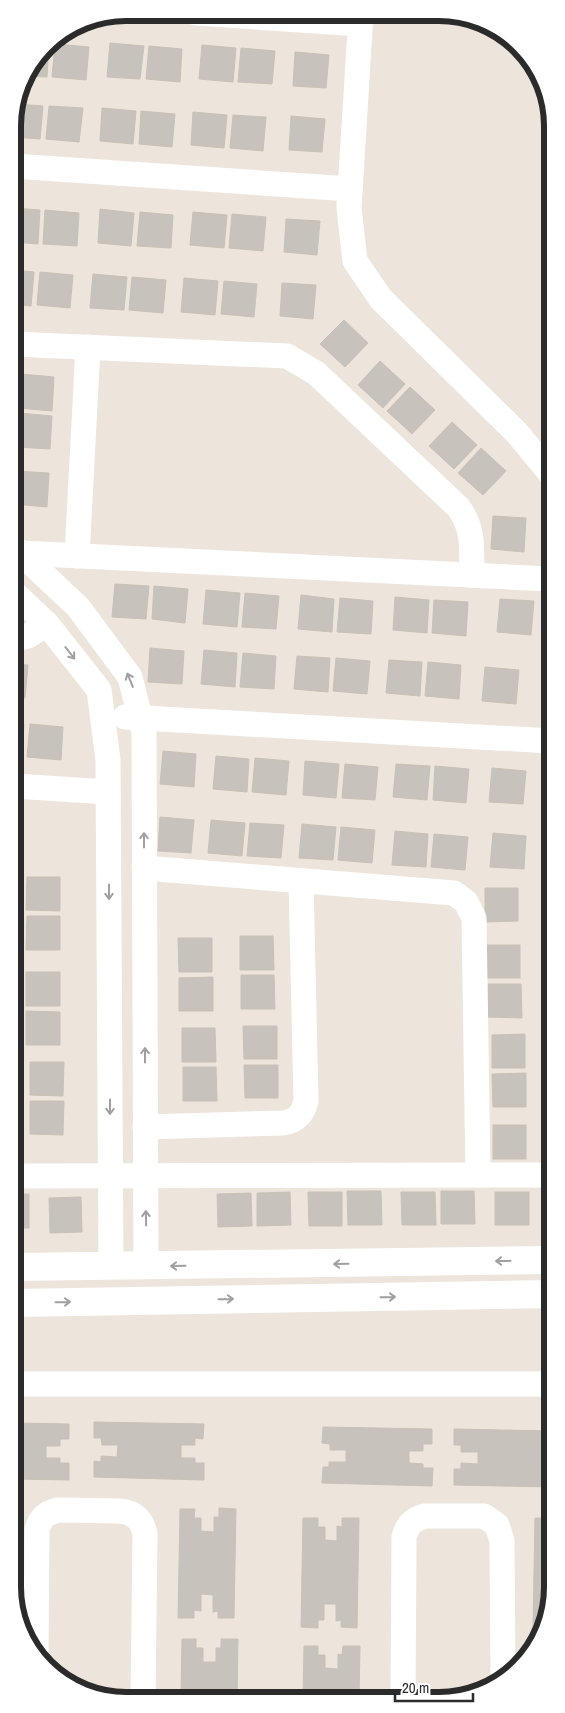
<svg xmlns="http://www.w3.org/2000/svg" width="565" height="1713" font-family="'Archivo Narrow',sans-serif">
  <rect width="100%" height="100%" fill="#ede5dc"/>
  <g fill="#c8c2bc" stroke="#c8c1b6">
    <path d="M110,43l34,3 -4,33 -33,-2z"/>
    <path d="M49,44l-2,33 -23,-1z"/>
    <path d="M55,44l34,3 -3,33 -34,-3z"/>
    <path d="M202,45l34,3 -3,34 -34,-3z"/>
    <path d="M149,46l33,3 -2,33 -34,-3z"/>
    <path d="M241,48l34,3 -3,33 -34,-2z"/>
    <path d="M295,52l34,3 -3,33 -33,-2z"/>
    <path d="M17,104l26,2 -3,33 -27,-2v-19z"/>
    <path d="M49,106l34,2 -4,34 -33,-3z"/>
    <path d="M102,108l34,3 -3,33 -33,-3z"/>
    <path d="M141,111l34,3 -3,33 -33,-3z"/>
    <path d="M193,112l34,3 -3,33 -33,-3z"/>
    <path d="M233,115l33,2 -3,34 -33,-3z"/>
    <path d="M291,116l34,3 -3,33 -33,-2z"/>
    <path d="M13,208l27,2 -2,34 -25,-2z"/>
    <path d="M100,209l34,4 -3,33 -33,-3z"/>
    <path d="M45,210l34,3 -2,33 -34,-2z"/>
    <path d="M140,212l33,3 -2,33 -34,-2z"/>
    <path d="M193,212l34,3 -3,33 -34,-3z"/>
    <path d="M232,214l34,3 -3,34 -34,-3z"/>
    <path d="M286,219l34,2 -3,34 -33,-3z"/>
    <path d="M13,270l21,2 -3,34 -18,-2z"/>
    <path d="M40,272l33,3 -3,33 -33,-3z"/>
    <path d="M93,274l34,3 -3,33 -34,-2z"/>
    <path d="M132,277l34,3 -3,33 -34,-3z"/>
    <path d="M184,278l34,3 -3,34 -34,-3z"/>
    <path d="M224,281l33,3 -3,33 -33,-3z"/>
    <path d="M282,283l34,2 -3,34 -33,-3z"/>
    <path d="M344,320l24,23 -23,24 -25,-23z"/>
    <path d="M380,361l25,23 -22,24 -25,-23z"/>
    <path d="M21,374l33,3 -2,34 -33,-3z"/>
    <path d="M410,387l25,23 -23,24 -25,-23z"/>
    <path d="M19,413l33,3 -2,33 -33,-2z"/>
    <path d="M452,422l25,23 -23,24 -25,-23z"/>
    <path d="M481,448l25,23 -23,24 -25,-22z"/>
    <path d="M15,471l34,2 -2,34 -34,-3z"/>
    <path d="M493,516l33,2 -2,34 -33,-3z"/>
    <path d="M115,584l34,2 -3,33 -34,-2z"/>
    <path d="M154,586l34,3 -3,34 -33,-4z"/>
    <path d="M206,590l34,3 -3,34 -34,-3z"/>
    <path d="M245,593l34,3 -3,33 -34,-2z"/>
    <path d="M301,595l33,4 -2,33 -34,-3z"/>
    <path d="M395,597l34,3 -2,33 -34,-3z"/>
    <path d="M340,598l33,3 -2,33 -34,-2z"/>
    <path d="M500,599l34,2 -3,34 -34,-3z"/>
    <path d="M434,600l34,2 -2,34 -34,-3z"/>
    <path d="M150,648l34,3 -2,33 -34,-2z"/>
    <path d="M204,650l33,3 -2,34 -34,-3z"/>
    <path d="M243,653l33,3 -2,33 -34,-2z"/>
    <path d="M297,656l33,2 -2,34 -34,-3z"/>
    <path d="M336,658l34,3 -3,33 -34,-3z"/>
    <path d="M389,660l33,2 -2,34 -34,-3z"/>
    <path d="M428,662l33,3 -2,34 -34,-3z"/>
    <path d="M13,664l15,1 -3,33h-11z"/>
    <path d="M485,667l34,3 -3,34 -34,-3z"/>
    <path d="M14,723l10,1 -2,34 -8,-1z"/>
    <path d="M30,724l33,3 -2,33 -34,-3z"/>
    <path d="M163,751l33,3 -2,33 -34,-3z"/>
    <path d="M216,756l33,3 -2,33 -34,-3z"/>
    <path d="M255,758l34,3 -3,34 -34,-3z"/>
    <path d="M305,761l34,3 -3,34 -33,-3z"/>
    <path d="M345,764l33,3 -3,33 -33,-2z"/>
    <path d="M396,764l34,2 -3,34 -34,-3z"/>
    <path d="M435,766l34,3 -3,34 -33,-3z"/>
    <path d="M492,768l34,3 -3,33 -34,-2z"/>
    <path d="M160,817l34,3 -3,33 -33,-2z"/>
    <path d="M211,820l34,3 -3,33 -34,-3z"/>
    <path d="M250,823l34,2 -3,33 -34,-2z"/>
    <path d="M302,824l34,3 -3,33 -34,-2z"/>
    <path d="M341,827l34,3 -3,33 -34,-3z"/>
    <path d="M395,831l33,3 -2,33 -34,-2z"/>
    <path d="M493,833l33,3 -2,33 -34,-2z"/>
    <path d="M434,834l34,3 -3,33 -34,-3z"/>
    <path d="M27,877h33v34l-34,-1z"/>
    <path d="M485,888h33v33l-33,1z"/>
    <path d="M27,916h33v34h-34z"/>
    <path d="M240,936h33l1,34h-34z"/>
    <path d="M178,938h34v34h-33z"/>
    <rect x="487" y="945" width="33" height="33"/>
    <rect x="26" y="972" width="34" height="34"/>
    <path d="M241,975h33l1,34h-34z"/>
    <path d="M213,977v34h-34v-33z"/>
    <path d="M488,984h33l1,34 -34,-1z"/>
    <path d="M26,1011l34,1v33h-34z"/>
    <path d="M243,1026h34v33h-33z"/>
    <path d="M182,1028h33l1,34h-34z"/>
    <path d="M525,1034v34h-33v-33z"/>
    <path d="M30,1062h34l-1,34 -33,-1z"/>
    <path d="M244,1065h34v33h-33z"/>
    <path d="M183,1067h33l1,34h-34z"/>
    <path d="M526,1073v34h-33l-1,-33z"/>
    <path d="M30,1101h34l-1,34 -33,-1z"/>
    <rect x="493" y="1125" width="33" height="34"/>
    <path d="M347,1191h34l1,34h-34z"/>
    <path d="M441,1191h33l1,33h-34z"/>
    <path d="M290,1192l1,33 -34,1v-33z"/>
    <path d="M308,1192h34v34h-33z"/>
    <path d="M401,1192h34l1,33h-34z"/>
    <rect x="495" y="1192" width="34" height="33"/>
    <path d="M251,1193l1,33 -34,1 -1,-33z"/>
    <rect x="14" y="1194" width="15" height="34"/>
    <path d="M81,1197l1,35 -32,1 -1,-35z"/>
    <path d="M94,1422l110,2 -1,15 -8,-1v7h-14v13h14v5h9v17l-110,-3v-16l7,1v-6l16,1 1,-12h-16l-1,-7h-7z"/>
    <path d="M14,1423l55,1v15h-9v7h-14v12h14v5h9v17l-54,-1z"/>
    <path d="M323,1427l109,2v15h-9v7h-14v12l14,1v4h10l-1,18 -110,-3 1,-16h6v-5h17v-12h-16v-6l-8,-1z"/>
    <path d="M454,1429l98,2v22l-11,-1v13h11v22l-98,-2v-16h7v-6l17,1v-12h-17v-7h-7z"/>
    <path d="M219,1508l17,1 -2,109h-16v-7l-5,1v-17l-12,-1v17l-7,-1v8h-16l2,-109h15l-1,9h7v13l13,1v-15h5z"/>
    <path d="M303,1518h15v9h7v13l12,1v-15l5,1v-9h17l-2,110 -16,-1v-7l-5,1v-17h-12v16h-6v8l-17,-1z"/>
    <path d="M535,1518h15v9h2v67l-13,34 -6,-1z"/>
    <path d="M182,1639h14v9h7v14h13v-14h5v-9h17l-1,59h-56z"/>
    <path d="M304,1646h14v9h7v13l13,1v-15l4,1 1,-9h17l-1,52h-56z"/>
  </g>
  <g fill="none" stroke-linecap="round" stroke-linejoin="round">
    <g stroke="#fff" stroke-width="25">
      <path d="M196,13l164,11"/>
      <path d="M361,14l-12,194 6,53 26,38 136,134 34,41"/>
      <path d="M13,166l337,23"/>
      <path d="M13,344l274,12 29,17 142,134c17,23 13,40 14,68"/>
      <path d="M13,546l65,61 52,70 14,56 2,533"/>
      <path d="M20,553l531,26"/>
      <path d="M77,556l11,-209"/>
      <path d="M13,592l34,32 52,66 9,70 3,506"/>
      <path d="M13,640l15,-4 19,-12"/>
      <path d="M125,717l426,24"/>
      <path d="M14,786l94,6"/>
      <path d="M144,868l310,25 12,9 8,16 4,257"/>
      <path d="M145,1127l138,-4c13,-2 20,-9 23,-22l-5,-220"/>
      <path d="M14,1176l538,-1"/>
      <path d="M14,1384h538"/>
      <path d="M36,1650l1,-120c3,-12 9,-17 21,-20l61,1c15,1 24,9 26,24l-2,163"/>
      <path d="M403,1698l1,-161c3,-12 9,-18 21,-21h59l13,9 5,16 1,133"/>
    </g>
    <g stroke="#fff" stroke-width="28">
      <path d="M14,1267l538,-7"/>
      <path d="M14,1303l538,-9"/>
    </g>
  </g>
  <defs><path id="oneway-shaft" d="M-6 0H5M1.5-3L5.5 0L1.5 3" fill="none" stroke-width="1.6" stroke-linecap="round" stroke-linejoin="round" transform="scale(1.25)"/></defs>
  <g stroke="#a0a0a0">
    <use href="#oneway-shaft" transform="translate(70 653) rotate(52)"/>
    <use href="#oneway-shaft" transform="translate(130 680) rotate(-112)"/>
    <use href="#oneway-shaft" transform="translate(144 840) rotate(-90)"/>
    <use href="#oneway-shaft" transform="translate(109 892) rotate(90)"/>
    <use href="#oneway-shaft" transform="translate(145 1055) rotate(-90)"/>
    <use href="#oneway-shaft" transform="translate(110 1107) rotate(90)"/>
    <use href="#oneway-shaft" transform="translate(146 1218) rotate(-91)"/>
    <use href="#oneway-shaft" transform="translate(503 1261) rotate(179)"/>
    <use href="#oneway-shaft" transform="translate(341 1264) rotate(179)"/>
    <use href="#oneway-shaft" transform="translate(178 1266) rotate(179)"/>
    <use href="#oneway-shaft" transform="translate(388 1297) rotate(-1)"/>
    <use href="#oneway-shaft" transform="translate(226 1299) rotate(-1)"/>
    <use href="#oneway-shaft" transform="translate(63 1302) rotate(-1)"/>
  </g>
  <path d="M0 0H565V1713H0ZM126 21H439A105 105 0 0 1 544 126V1587A105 105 0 0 1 439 1692H126A105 105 0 0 1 21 1587V126A105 105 0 0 1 126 21Z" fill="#fff" fill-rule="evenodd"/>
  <path fill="none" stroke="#2b2b2b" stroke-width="6" d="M126 21H439A105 105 0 0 1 544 126V1587A105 105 0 0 1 439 1692H126A105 105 0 0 1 21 1587V126A105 105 0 0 1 126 21Z"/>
  <path d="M395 1693v8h78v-8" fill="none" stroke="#2b2b2b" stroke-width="2.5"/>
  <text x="402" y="1693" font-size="15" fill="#2b2b2b" stroke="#ffffff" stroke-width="4" paint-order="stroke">20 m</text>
</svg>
